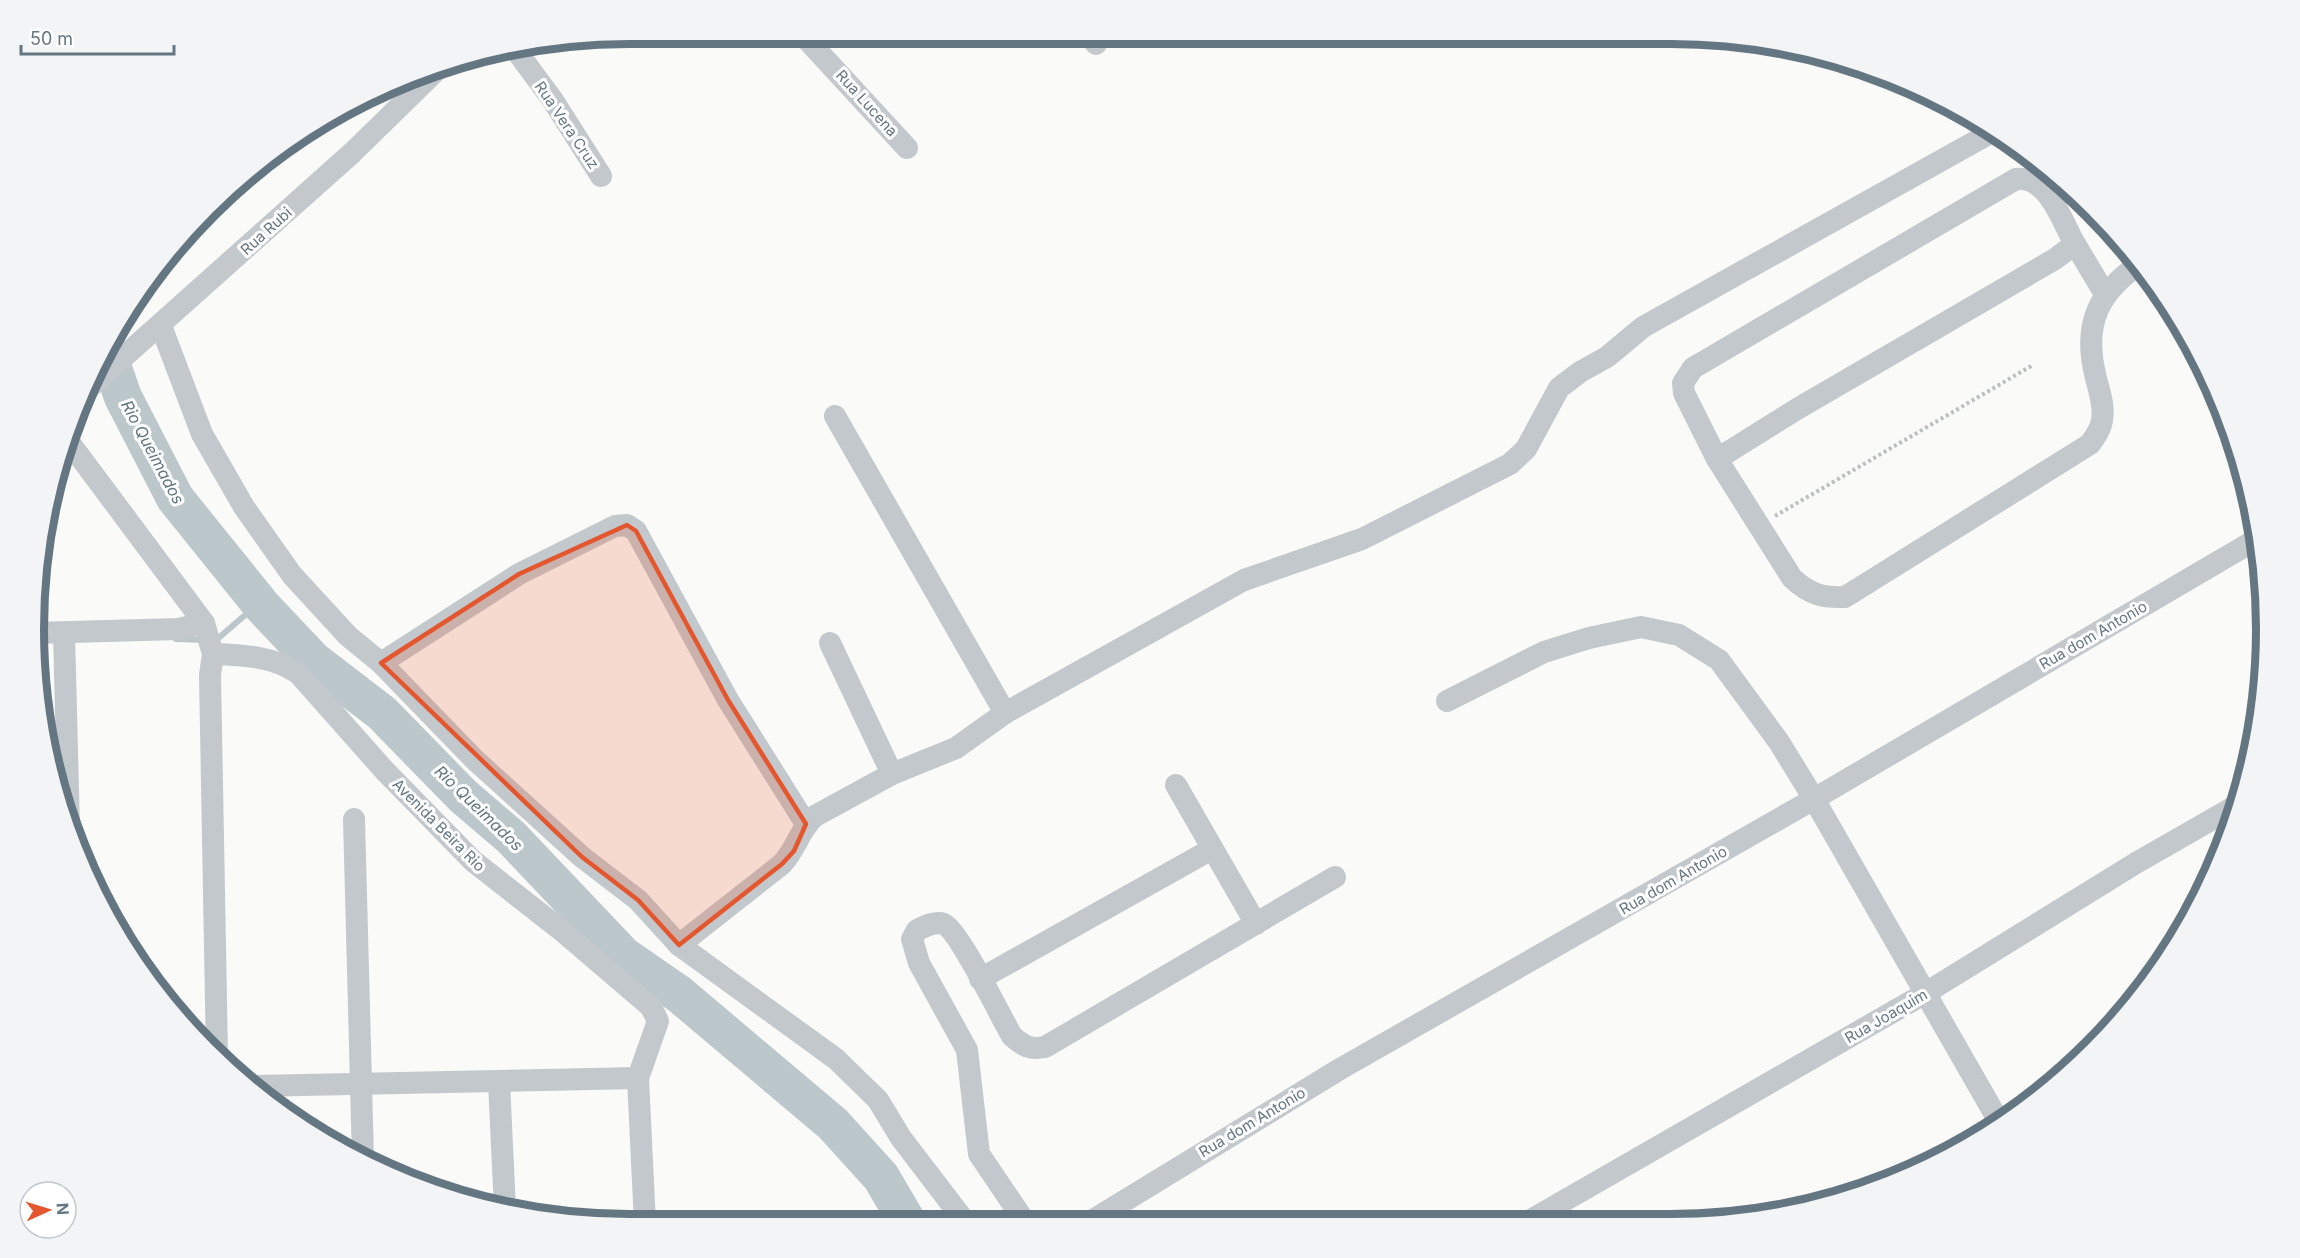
<svg xmlns="http://www.w3.org/2000/svg" width="2300" height="1258" font-family="Inter,sans-serif">
  <rect width="100%" height="100%" fill="#fafaf8"/>
  <g fill="none" stroke-linecap="round" stroke-linejoin="round">
    <g stroke="#bbc7cb" stroke-width="6">
      <path d="M176,639l29,1"/>
      <path d="M215,641l29,-25 18,-10"/>
    </g>
    <path stroke="#bbc7cb" stroke-width="38" d="M106,348l17,49 52,101 87,108 51,54 69,53 81,83 48,41 113,119 55,38 154,130 48,53 27,46"/>
    <path stroke="#bbbfc2" stroke-width="4" stroke-dasharray="3 3" stroke-linecap="butt" d="M1775,516l258,-151"/>
    <g stroke="#c3c8cc" stroke-width="22">
      <path d="M801,33l106,115"/>
      <path d="M1088,34l8,10"/>
      <path d="M512,45l40,54 49,77"/>
      <path d="M2105,294l-30,-50 -20,15 -258,150 -80,50 75,119c17,16 30,20 53,19l245,-153c5,-7 11,-15 12,-24 3,-15 -4,-32 -7,-46 -12,-51 4,-83 46,-111"/>
      <path d="M161,326l41,108 42,73 48,68 56,61 33,27 93,96 108,98 56,43 41,45 157,114 42,41 23,38 65,85"/>
      <path d="M82,394l270,-241 92,-90"/>
      <path d="M835,416l170,297"/>
      <path d="M66,438l138,185 9,31 -3,21 7,381"/>
      <path d="M1717,459l-33,-66 -1,-10 10,-15 323,-189c32,-4 46,43 59,65"/>
      <path d="M34,633l144,-4 26,-6"/>
      <path d="M64,633l5,197"/>
      <path d="M830,643l62,131"/>
      <path d="M213,654c30,1 59,2 85,19l87,98 88,90 88,69 90,77 7,14 -20,57 -389,8"/>
      <path d="M381,663l138,-89 96,-48 12,-1 9,6 92,169 78,124"/>
      <path d="M1447,701l97,-49 45,-14 52,-11 38,8 40,25 60,82 35,57 187,326"/>
      <path d="M1176,785l80,139"/>
      <path d="M354,819l9,340"/>
      <path d="M679,945l103,-81c14,-15 18,-35 33,-48l77,-42 64,-26 49,-35 239,-133 118,-41 148,-75 16,-15 33,-61 21,-16 27,-15 36,-30 351,-196"/>
      <path d="M980,979l232,-130"/>
      <path d="M638,1078l7,146"/>
      <path d="M499,1082l6,128"/>
      <path d="M1529,1221l395,-227 212,-131 103,-59"/>
      <path d="M1025,1222l-46,-68 -12,-104 -48,-87 -7,-24 5,-9c8,-4 18,-9 27,-6 16,8 56,92 68,112 11,10 18,14 33,11l290,-170"/>
      <path d="M1090,1222l250,-153 474,-270 443,-260"/>
    </g>
  </g>
  <path fill="#e4572e" fill-opacity="0.2" stroke="#e4572e" stroke-width="4.5" stroke-linejoin="round" d="M627,525l9,6 92,169 78,124 -12,27 -12,13 -103,81 -41,-45 -56,-43 -201,-194 138,-89z"/>
  <g text-anchor="middle" dominant-baseline="central" stroke-width="6" stroke-linejoin="round" paint-order="stroke">
    <g font-size="15" fill="#657683" stroke="#fff">
      <text transform="translate(867 103) rotate(48)">Rua Lucena</text>
      <text transform="translate(567 125) rotate(56)">Rua Vera Cruz</text>
      <text transform="translate(266 231) rotate(-42)">Rua Rubi</text>
      <text transform="translate(2093 635) rotate(-30)">Rua dom Antonio</text>
      <text transform="translate(439 825) rotate(45)">Avenida Beira Rio</text>
      <text transform="translate(1673 880) rotate(-30)">Rua dom Antonio</text>
      <text transform="translate(1886 1016) rotate(-30)">Rua Joaquim</text>
      <text transform="translate(1252 1122) rotate(-31)">Rua dom Antonio</text>
    </g>
    <g font-size="16" font-style="italic" fill="#60757c" stroke="#fff">
      <text transform="translate(153 452) rotate(62)">Rio Queimados</text>
      <text transform="translate(479 808) rotate(44)">Rio Queimados</text>
    </g>
  </g>
  <path d="M0 0H2300V1258H0ZM629 44H1671A585 585 0 0 1 2256 629V629A585 585 0 0 1 1671 1214H629A585 585 0 0 1 44 629V629A585 585 0 0 1 629 44Z" fill="#f3f4f5" fill-rule="evenodd"/>
  <path fill="none" stroke="#657683" stroke-width="8" d="M629 44H1671A585 585 0 0 1 2256 629V629A585 585 0 0 1 1671 1214H629A585 585 0 0 1 44 629V629A585 585 0 0 1 629 44Z"/>
  <g transform="translate(48 1210) rotate(86)"><circle r="28" fill="#ffffff" stroke="#c1c8cd" stroke-width="1.5"/>
  <path d="M0-4.5L10 22L0 15L-10 22Z" fill="#e4572e"/>
  <text y="-9" font-size="16" font-weight="bold" text-anchor="middle" fill="#657683">N</text>
  </g>
  <path d="M21 45v9h153v-9" fill="none" stroke="#657683" stroke-width="3"/>
  <text x="30" y="45" font-size="18" fill="#657683" stroke="#ffffff" stroke-width="4.5" paint-order="stroke">50 m</text>
</svg>
